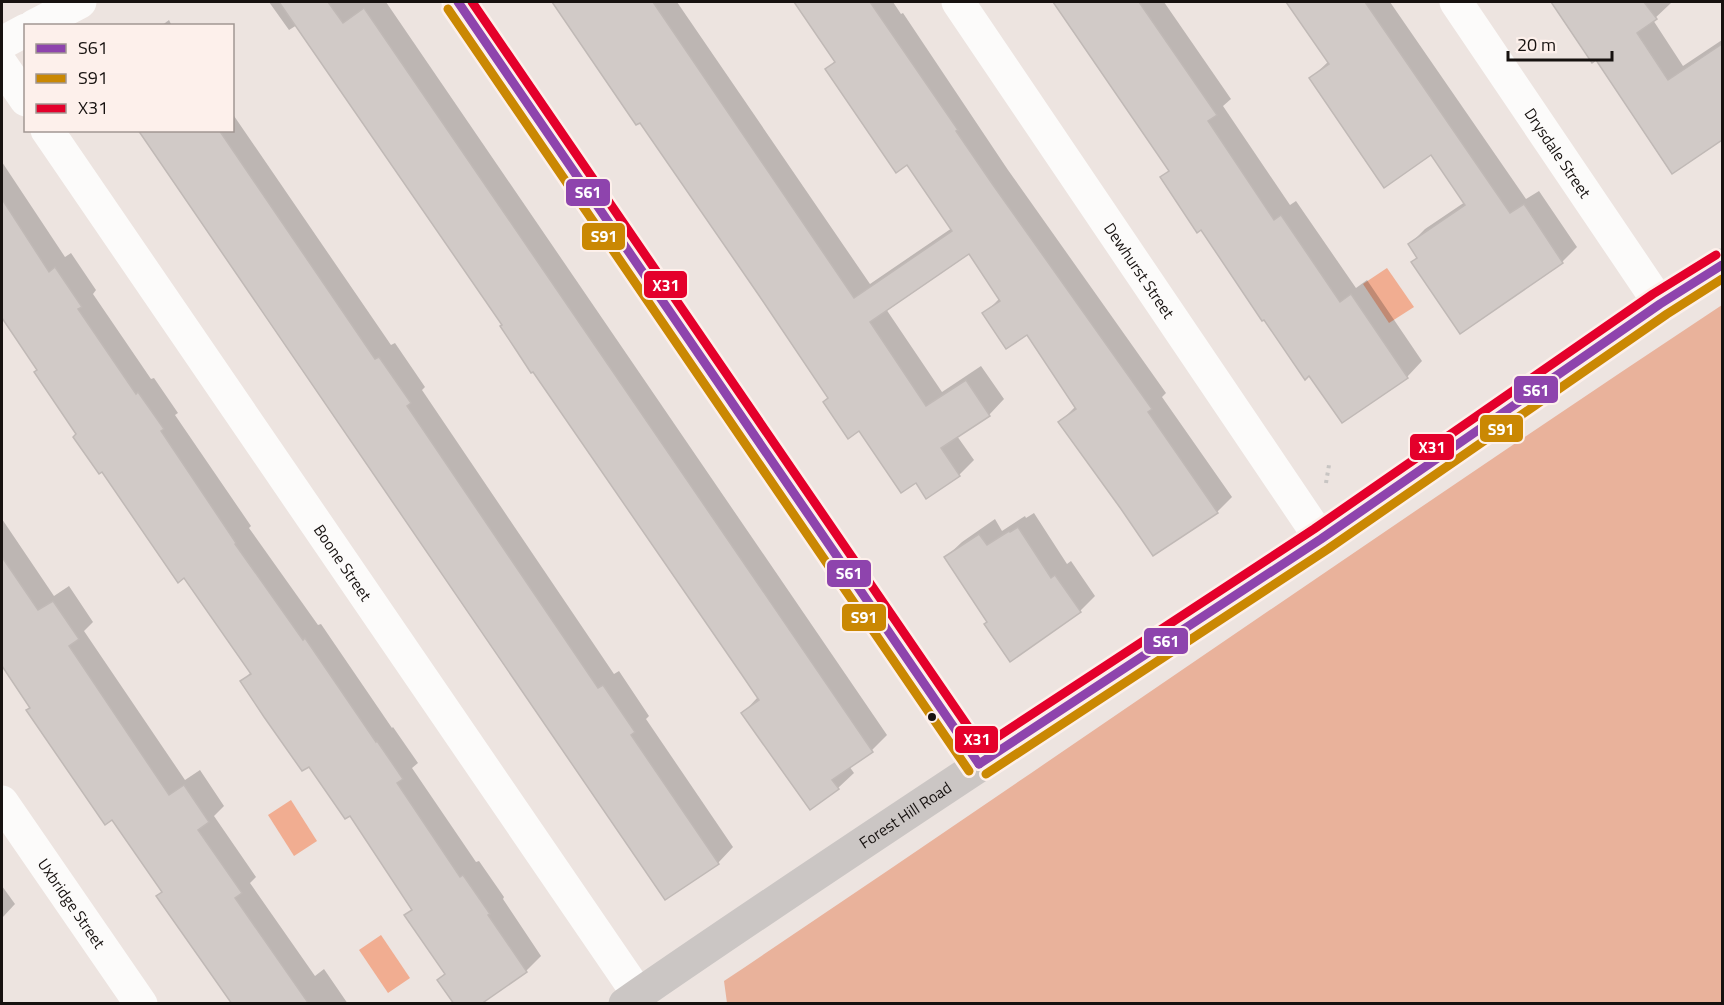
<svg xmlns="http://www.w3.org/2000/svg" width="1724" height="1005" font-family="'Titillium Web',sans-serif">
  <rect width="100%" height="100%" fill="#ede4e0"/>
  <path fill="#e9b29b" d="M1722,305v698h-995l-3,-22c334,-224 663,-454 998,-676z"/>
  <g fill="#f1ad91">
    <path d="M1387,268l27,39 -25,16 -26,-39z"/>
    <path d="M291,800l26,41 -23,15 -26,-41z"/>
    <path d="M381,935l29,43 -22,15 -29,-43z"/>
  </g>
  <g fill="#0003">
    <path d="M269,2h117l501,733 -15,15 -23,16 5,7 -16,15 -28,20 -67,-95 15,-16 -461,-672 -8,5z"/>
    <path d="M554,2h123l193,282 82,-56 -45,-65 -80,-94 9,-9 -40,-58h97l8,12 2,-1 105,157 158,223 -4,4 70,100 -15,15 -157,-90 16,-16 -49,-73 -43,-19 16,-16 -31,-46 -83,57 56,83 39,-26 23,33 -15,16 -32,21 17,24 -15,15 -43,6 -57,-52 -30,-31 -189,-277 -3,2z"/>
    <path d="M1055,2h109l67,97 -8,7 67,99 6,-4 60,87 11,-8 55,81 -15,16 -97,-3 -46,-56 -62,-90 -40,-50 8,-8z"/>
    <path d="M1288,2h102l136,197 13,-8 38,56 -15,15 -152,-18 15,-15 40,-27 -34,-49 -120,-75 18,-17z"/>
    <path d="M1551,2h119l1,1 -18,17 30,46 39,-26v98l-49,33 -76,-113 -5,3z"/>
    <path d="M169,20l3,6h-11z"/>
    <path d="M232,113l159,232 4,-2 30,44 -3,3 192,284 5,-3 30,45 -3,3 87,128 -15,16 -53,35 -524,-768h91z"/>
    <path d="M2,162l63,95 6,-4 25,37 -3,4 58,85 3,-1 24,35 -3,2 76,111 -2,2 69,97 3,-1 71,104 1,-1 25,36 -6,5 64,94 3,-1 25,36 -1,2 38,57 -15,15 -80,2 -40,-57 7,-7 -63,-95 -108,-132 9,-10 -66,-96 -107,-142 -40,-64 -36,-55z"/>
    <path d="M1034,513l33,51 4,-3 24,35 -15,15 -91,10 -43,-64 16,-15 33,-23 7,12 23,-15 1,2z"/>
    <path d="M2,519l52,77 15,-10 24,36 -9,9 101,149 15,-10 24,36 -10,10 42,61 -6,6 65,93 9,-7 24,35h-110l-125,-186 -111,-155z"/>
    <path d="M2,886l13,18 -13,14z"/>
  </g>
  <g fill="#d1cac7" stroke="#c0b9b6" stroke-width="1.5">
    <path d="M279,2h49l15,21 21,-15 509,744 -41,28 7,9 -29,21 -69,-97 18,-13 -17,-25 -209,-303 -2,1 -15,-23 -16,-24 2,-1z"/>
    <path d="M552,2h101l201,296 98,-67 -45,-66 -11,8 -71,-104 10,-7 -41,-60h76l88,128 -2,1 37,54 159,224 -4,3 70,101 -65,43 -32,-47 -63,-87 18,-13 -49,-74 -21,14 -24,-36 18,-12 -31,-47 -99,68 56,84 40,-26 24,36 -49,32 19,28 -34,23 -10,-16 -15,10 -42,-62 -11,8 -25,-37 5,-4 -70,-104 -118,-171 -4,2z"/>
    <path d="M1053,2h86l78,113 -9,6 66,99 7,-5 59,87 11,-8 57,84 -66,45 -33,-47 -4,4 -41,-60 -2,1 -61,-91 -4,3 -37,-56 9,-6z"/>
    <path d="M1286,2h79l145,211 14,-9 39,59 -103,71 -49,-72 6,-4 -9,-14 57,-39 -34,-50 -47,33 -75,-110 20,-14z"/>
    <path d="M1551,2h93l13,17 -20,14 31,47 54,-36v96l-50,34 -76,-114 -4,3z"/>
    <path d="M138,130h81l156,229 4,-2 32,46 -4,3 191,282 5,-3 32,47 -4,3 88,129 -54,36z"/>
    <path d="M2,199l47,73 6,-5 27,40 -4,2 58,85 2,-2 26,37 -3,2 75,112 -1,1 68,96 2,-2 71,104 1,-1 26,38 -6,4 63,94 3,-2 27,39 -2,1 39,57 -46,32h-27l-17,-24 8,-6 -41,-59 8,-5 -62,-94 -5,3 -36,-52 -7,4 -38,-54 -24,-36 11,-7 -67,-96 -6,5 -76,-111 -3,2 -26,-37 3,-3 -42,-62 3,-2 -35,-52z"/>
    <path d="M1018,527l33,51 4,-3 26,37 -71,50 -26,-38 3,-2 -43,-65 35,-23 8,11 22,-14 1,1z"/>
    <path d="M2,557l36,53 15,-9 26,38 -10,7 100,149 15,-10 25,37 -11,8 44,63 -7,5 74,106h-77l-76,-108 6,-4 -50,-72 -7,5 -79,-115 4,-2 -28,-42z"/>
  </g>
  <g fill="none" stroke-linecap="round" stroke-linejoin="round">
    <path stroke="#c8c5c3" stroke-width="4" stroke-dasharray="3 4.5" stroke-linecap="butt" d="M1326,483l3,-18"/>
    <g stroke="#fcfbfa" stroke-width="33">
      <path d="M458,2l521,762"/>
      <path id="s1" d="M958,2l363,537"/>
      <path id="s2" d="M1456,2l204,302"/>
      <path d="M34,26l46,-24"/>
      <path d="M2,43l24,-13"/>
      <path d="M2,65l24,35"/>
      <path id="s3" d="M47,130l591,864"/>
      <path id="s4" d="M2,802l139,202"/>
    </g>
    <path stroke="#cbc6c4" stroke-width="33" id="s5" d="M625,1004c229,-159 465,-309 697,-466 133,-90 263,-187 400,-273"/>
    <defs>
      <g id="bus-1">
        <path d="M458,2l521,762"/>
        <path d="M979,764l342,-225 339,-235 62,-39"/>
      </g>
      <g id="bus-2">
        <path d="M448,9l521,762"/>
        <path d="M986,774l342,-225 339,-235 55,-35"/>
      </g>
      <path id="bus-3" d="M472,2l510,745 332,-218 339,-235 63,-39"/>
    </defs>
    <use href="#bus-1" stroke="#fdf0eb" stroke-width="14"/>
    <use href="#bus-2" stroke="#fdf0eb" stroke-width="14"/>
    <use href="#bus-3" stroke="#fdf0eb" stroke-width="14"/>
    <use href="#bus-1" stroke="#8e44ad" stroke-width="9"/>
    <use href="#bus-2" stroke="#ca8803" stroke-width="9"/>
    <use href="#bus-3" stroke="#e4002b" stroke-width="9"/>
  </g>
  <circle fill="#171210" stroke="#fdf0eb" stroke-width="2" cx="932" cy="717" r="5"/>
  <g text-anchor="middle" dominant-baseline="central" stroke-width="5" stroke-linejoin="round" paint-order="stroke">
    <g font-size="16" fill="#171210" stroke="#fdf0eb">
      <text stroke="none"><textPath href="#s2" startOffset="182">Drysdale Street</textPath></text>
      <text stroke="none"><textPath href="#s1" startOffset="324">Dewhurst Street</textPath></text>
      <text stroke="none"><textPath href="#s3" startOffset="524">Boone Street</textPath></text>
      <text stroke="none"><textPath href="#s5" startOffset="338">Forest Hill Road</textPath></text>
      <text stroke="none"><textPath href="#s4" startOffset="123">Uxbridge Street</textPath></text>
    </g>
  </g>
  <g stroke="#fdf0eb" stroke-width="2">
    <rect x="565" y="178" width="46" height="29" rx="6" fill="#8e44ad"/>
    <rect x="581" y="222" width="45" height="29" rx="6" fill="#ca8803"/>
    <rect x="643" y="270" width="45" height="29" rx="6" fill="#e4002b"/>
    <rect x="1513" y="375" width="46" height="29" rx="6" fill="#8e44ad"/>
    <rect x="1479" y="414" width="45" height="29" rx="6" fill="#ca8803"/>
    <rect x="1409" y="433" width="46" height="28" rx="6" fill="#e4002b"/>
    <rect x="826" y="559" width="46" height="29" rx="6" fill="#8e44ad"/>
    <rect x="841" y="603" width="46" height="29" rx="6" fill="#ca8803"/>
    <rect x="1143" y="627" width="46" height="28" rx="6" fill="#8e44ad"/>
    <rect x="954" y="725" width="45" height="29" rx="6" fill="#e4002b"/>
  </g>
  <g font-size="16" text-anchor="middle" font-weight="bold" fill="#fff">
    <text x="588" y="198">S61</text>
    <text x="604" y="242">S91</text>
    <text x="666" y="291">X31</text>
    <text x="1536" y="396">S61</text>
    <text x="1501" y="435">S91</text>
    <text x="1432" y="453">X31</text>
    <text x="849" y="579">S61</text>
    <text x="864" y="623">S91</text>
    <text x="1166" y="647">S61</text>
    <text x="977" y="745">X31</text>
  </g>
  <rect width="1724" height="1005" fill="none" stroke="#171210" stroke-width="6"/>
  <rect x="24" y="24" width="210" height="108" fill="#fdf0eb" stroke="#a19793" stroke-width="1.5"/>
  <rect x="36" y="44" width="30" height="9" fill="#8e44ad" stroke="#a19793" stroke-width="1.5"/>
  <text x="78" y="54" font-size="18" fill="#171210">S61</text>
  <rect x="36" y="74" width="30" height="9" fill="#ca8803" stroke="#a19793" stroke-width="1.5"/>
  <text x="78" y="84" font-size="18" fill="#171210">S91</text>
  <rect x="36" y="104" width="30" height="9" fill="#e4002b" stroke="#a19793" stroke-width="1.5"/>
  <text x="78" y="114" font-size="18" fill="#171210">X31</text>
  <path d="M1508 51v9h104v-9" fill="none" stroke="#171210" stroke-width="3"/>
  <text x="1517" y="51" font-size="18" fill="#171210" stroke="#fdf0eb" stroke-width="4.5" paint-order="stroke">20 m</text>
</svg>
